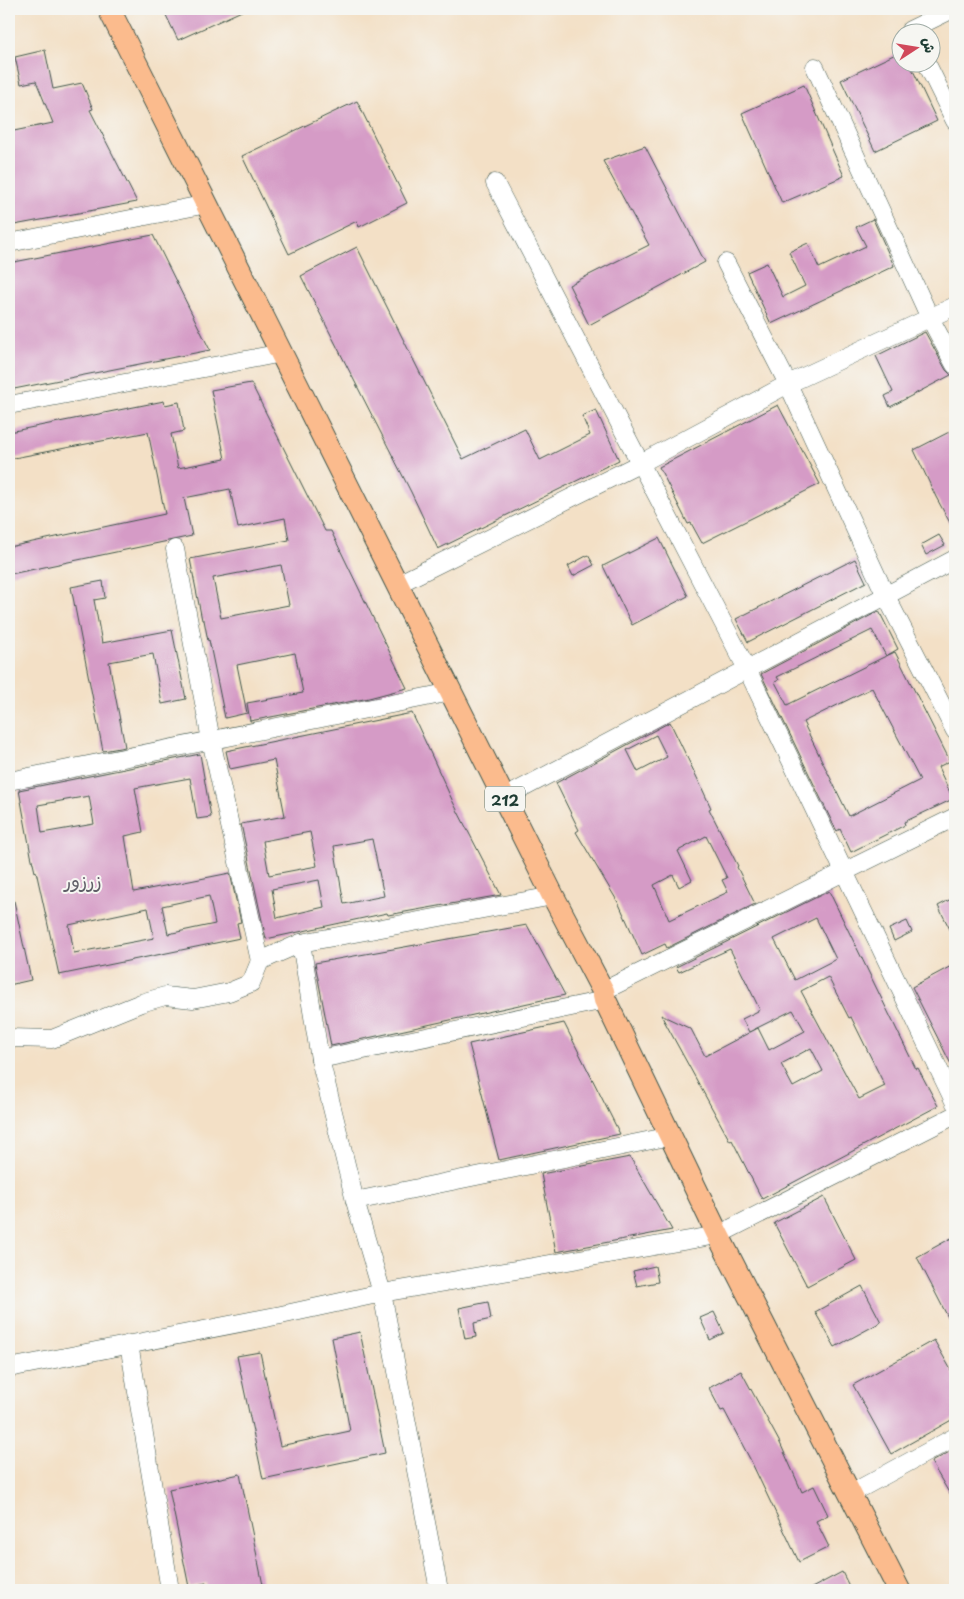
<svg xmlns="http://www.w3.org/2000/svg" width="964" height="1599" font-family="'Playpen Sans','Playpen Sans Arabic',sans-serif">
  <rect width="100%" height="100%" fill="#f6f6f2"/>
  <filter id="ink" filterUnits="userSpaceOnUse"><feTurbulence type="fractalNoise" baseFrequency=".02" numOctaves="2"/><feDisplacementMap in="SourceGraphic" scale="10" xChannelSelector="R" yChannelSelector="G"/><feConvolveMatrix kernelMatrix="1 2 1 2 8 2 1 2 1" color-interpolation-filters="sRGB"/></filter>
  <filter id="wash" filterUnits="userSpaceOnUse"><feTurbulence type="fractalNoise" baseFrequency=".0096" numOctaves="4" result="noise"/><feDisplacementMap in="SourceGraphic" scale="20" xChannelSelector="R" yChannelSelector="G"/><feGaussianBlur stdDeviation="1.12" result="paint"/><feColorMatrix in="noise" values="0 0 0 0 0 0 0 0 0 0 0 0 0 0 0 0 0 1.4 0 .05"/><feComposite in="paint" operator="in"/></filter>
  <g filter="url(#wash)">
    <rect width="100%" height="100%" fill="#f3e0c6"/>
    <g id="blocks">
      <g fill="#d59bc6" fill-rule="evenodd">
        <path d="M163,9h83l-68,31z"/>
        <path d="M45,50l8,39 29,-6 11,26 -3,1 47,92 -128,24v-94l44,-9 -17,-42 -15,3 -6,-27z"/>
        <path d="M902,51v11h7l28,59 -62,30 -34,-71z"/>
        <path d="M804,85l40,91 -62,27 -40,-90z"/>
        <path d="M357,101l50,102 -48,24 -2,-6 -68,33 -47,-98z"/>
        <path d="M645,146l60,116 -116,63 -20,-40 80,-40 -46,-84z"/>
        <path d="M873,219l21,47 -123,58 -24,-52 20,-9 16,34 22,-11 -16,-34 19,-9 11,25 47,-22 -10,-19z"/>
        <path d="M153,235l57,115 -201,40v-127z"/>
        <path d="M357,247l106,212 62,-30 15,31 50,-25 -8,-19 14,-6 23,50 -181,89 -27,-57 -110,-216z"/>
        <path d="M925,332l21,38 5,5 -61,32 -5,-11 8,-4 -17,-36z"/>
        <path d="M251,383l74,148h6l76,157 -38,10 -119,23 -3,-18 56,-10 -8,-40 -58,12 10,48 -22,5 -16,-78 -1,1 -4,-21h-2l-12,-61 99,-19 -4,-22 -47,10 -8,-39 -46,9 8,38 -181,38 -2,-9v-18l156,-33 -17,-82 -139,27v-27l155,-31 1,4 14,-3 5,29 -13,3 7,34 47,-9 -14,-69zM281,565l8,40 -68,13 -8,-40z"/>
        <path d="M778,405l42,79 -118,59 -11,-20 -3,1 -29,-57z"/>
        <path d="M955,429v103l-19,-35 -22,-47z"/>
        <path d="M939,535l6,10 -19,10 -5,-10z"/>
        <path d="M659,538l29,58 -56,29 -29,-59z"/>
        <path d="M588,555l6,10 -21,11 -5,-10z"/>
        <path d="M855,559l11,23 -118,60 -12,-23z"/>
        <path d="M103,581l2,17 -11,2 8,43 70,-13 14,69 -24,5 -9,-50 -44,8 16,85 -22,4 -32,-164z"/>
        <path d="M879,611l19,38 -12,7 9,-4 55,109 -12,6 15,32 -49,23 1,3 -54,27 -11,-23 -3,2 -4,-7 -72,-150zM872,630l14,26 -99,49 -12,-23 4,-2 -2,-3zM872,688l48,92 -71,36 -46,-94z"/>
        <path d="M412,713l42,91 47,91 -113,20 -1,-2 -121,26 -25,-115 44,-8 -11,-56 -44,9 -4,-18zM310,832l7,34 -48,9 -6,-34zM372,839l12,57 -40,8 -10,-58zM319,880l5,27 -47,11 -5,-29z"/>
        <path d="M670,722l30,62 11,24 -2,1 29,57 -1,1 18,37 -88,44 -2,-4 -23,11 -23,-51 -43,-72 3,-2 -23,-47zM656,735l11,22 -29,15 -11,-22zM706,836l21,42 -5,2 6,12 -59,28 -15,-35 19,-10 6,12 13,-7 -14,-29z"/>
        <path d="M200,754l11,63 -14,2 -7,-41 -55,10 8,44 -18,4 9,56 96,-19 11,49 -4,1 3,15 -181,37 -23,-104 -1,1 -4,-17 -12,-65zM89,796l5,28 -52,9 -4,-28zM209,896l6,28 -47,10 -6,-28zM148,908l6,30 -80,15 -5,-28z"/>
        <path d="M829,891l87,178 2,-1 20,38 -176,93 -30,-59 -2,1 -69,-126 30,14 14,27 53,-28 11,22 36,-19 -12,-21 -44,22 -7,-13 18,-9 -30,-61 -51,23 -3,-5zM816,918l20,41 -41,21 -21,-41zM828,977l21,41 2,-1 34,69 -26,13 -58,-108zM811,1048l12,23 -30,16 -12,-23z"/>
        <path d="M955,897v42l-17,-33z"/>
        <path d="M14,901l17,79 -22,5v-83z"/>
        <path d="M907,921l5,11 -18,9 -5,-12z"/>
        <path d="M527,925l38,70 -234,51 -16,-83z"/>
        <path d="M955,964v108l-43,-85z"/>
        <path d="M564,1023l56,111 -121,26 -30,-116z"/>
        <path d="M630,1157l42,73 -116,22 -15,-78z"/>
        <path d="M824,1197l32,63 -49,26 -33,-63z"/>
        <path d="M955,1236v95l-38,-74z"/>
        <path d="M655,1266l3,16 -21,4 -4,-15z"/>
        <path d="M862,1286l19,36 -46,25 -20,-35z"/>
        <path d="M488,1302l3,17 -17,4 2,14 -11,2 -6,-31z"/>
        <path d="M714,1312l10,21 -14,7 -10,-22z"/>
        <path d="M360,1332l25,121 -122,26 -26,-123 23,-4 20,94 70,-15 -18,-93z"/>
        <path d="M934,1340l21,37v41l-64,36 -38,-69z"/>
        <path d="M741,1371l39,72 22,49 12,-6 14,29 -12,6 13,26 -30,15 -49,-103 -26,-49 -3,1 -12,-23z"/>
        <path d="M955,1449v54l-24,-41z"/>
        <path d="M240,1474l24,116h-57l-1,-7 -17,4 -20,-98z"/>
        <path d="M842,1572l9,18h-43z"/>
      </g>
    </g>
  </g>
  <g filter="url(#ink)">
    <use href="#blocks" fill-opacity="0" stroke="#3f554a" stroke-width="1"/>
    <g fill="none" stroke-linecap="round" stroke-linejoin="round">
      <defs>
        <g id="minor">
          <path d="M911,32l-1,-2 43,-21"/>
          <path d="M926,62l29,59"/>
          <path d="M815,67l115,251 25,47"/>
          <path d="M495,183l252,486 208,434"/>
          <path d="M9,243l198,-39"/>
          <path d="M726,263l62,121 98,212 69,135"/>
          <path d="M9,405l273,-52"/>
          <path d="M175,549l36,191 49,221"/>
          <path d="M398,584l243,-121 147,-79 167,-78"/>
          <path d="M9,781l442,-89"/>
          <path d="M504,798l451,-239"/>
          <path d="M301,943l19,116 35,142 27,92 57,297"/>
          <path d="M603,991l352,-174"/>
          <path d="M9,1038l43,1 89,-36 24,-7 28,3 36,-7 22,-9 9,-22 41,-18 252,-47"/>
          <path d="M320,1059l285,-59"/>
          <path d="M355,1201l316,-65"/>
          <path d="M129,1344l41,246"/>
          <path d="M9,1368l272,-53 101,-22 336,-58 237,-120"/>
          <path d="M850,1494l105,-57"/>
        </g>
        <path id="major" d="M109,9l444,887 50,95 2,9 113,235 181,355"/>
      </defs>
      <use href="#minor" stroke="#3f554a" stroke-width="19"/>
      <use href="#major" stroke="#3f554a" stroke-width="24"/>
      <use href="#minor" stroke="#fff" stroke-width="18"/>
      <use href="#major" stroke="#fbbb8d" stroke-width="22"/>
    </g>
  </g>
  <g text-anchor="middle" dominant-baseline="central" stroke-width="4" stroke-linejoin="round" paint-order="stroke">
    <rect fill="#f6f6f2" stroke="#60746d" stroke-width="1" x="485" y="786.5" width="40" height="25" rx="4"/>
    <g font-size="15" font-weight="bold" fill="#1f3d34">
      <text x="505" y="799">212</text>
    </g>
    <g font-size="19" fill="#5f5e67" stroke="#f6f6f2">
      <text x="83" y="880">زرزور</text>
    </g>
  </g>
  <rect width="964" height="1599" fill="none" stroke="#f6f6f2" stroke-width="30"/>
  <g transform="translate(916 48) rotate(78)"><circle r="24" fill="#f6f6f2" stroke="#a0aca6"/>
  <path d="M0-4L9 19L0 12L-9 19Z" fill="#d1495b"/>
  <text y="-8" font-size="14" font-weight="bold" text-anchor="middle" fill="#1f3d34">ش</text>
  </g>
</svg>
